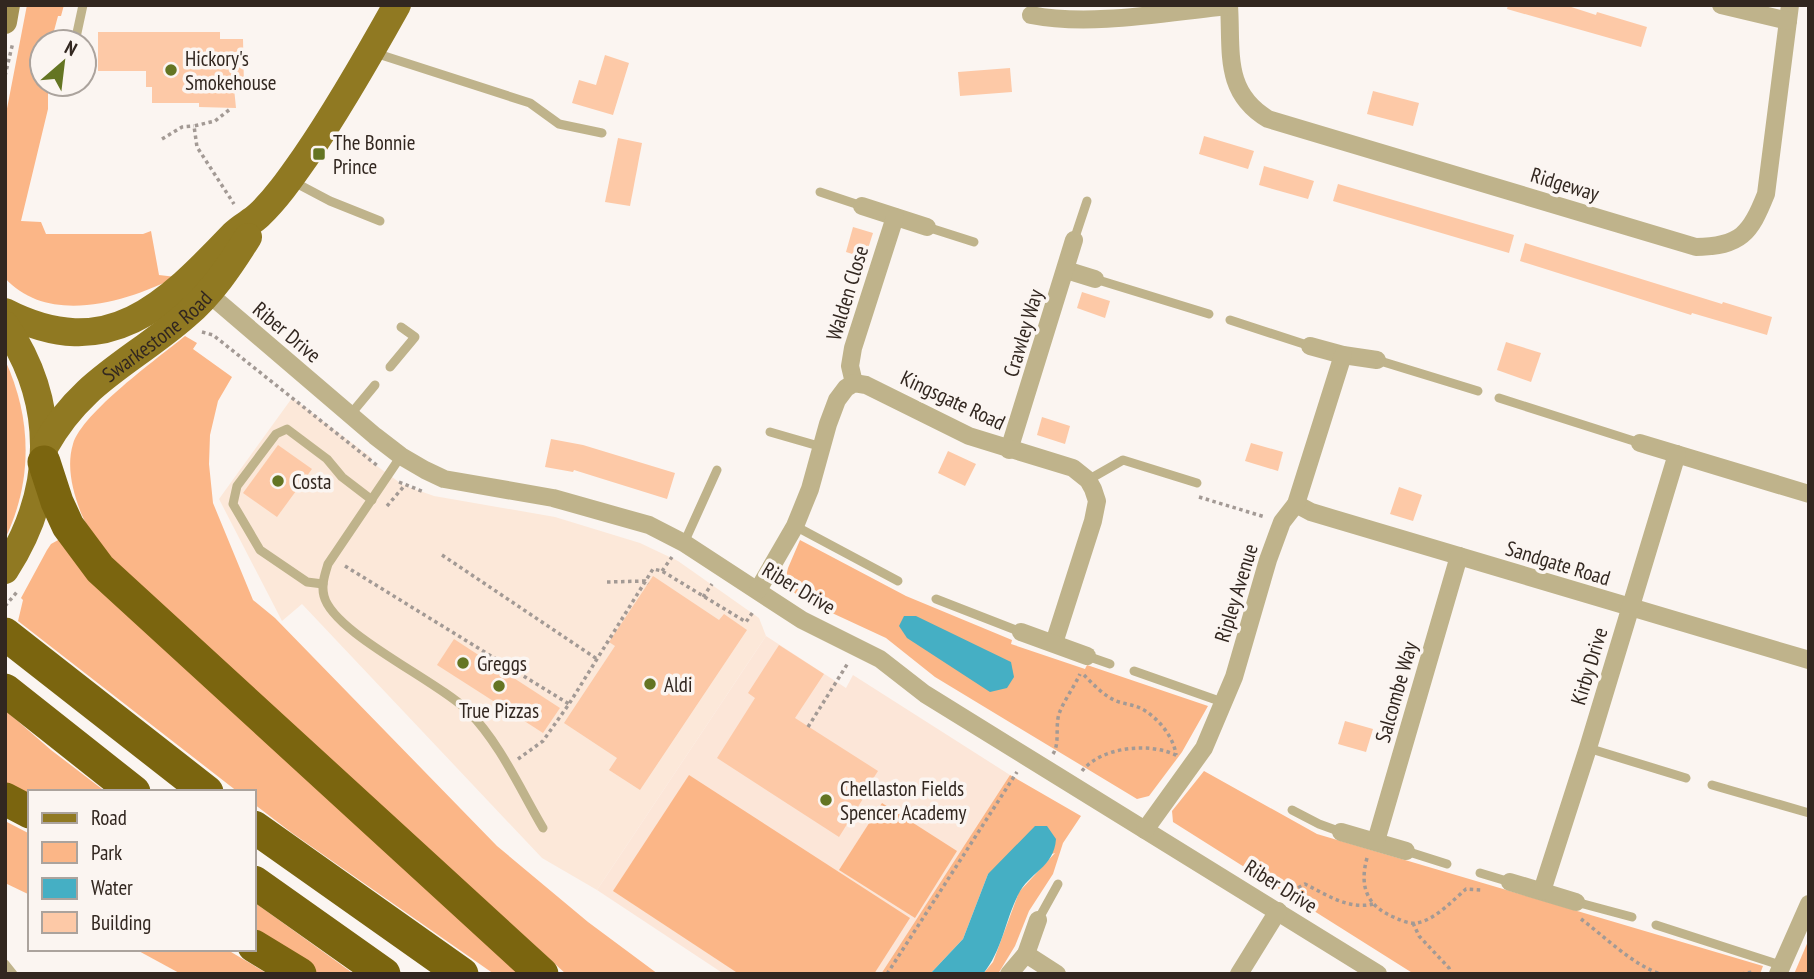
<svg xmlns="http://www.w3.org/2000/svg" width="1814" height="979" font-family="'PT Sans Narrow',sans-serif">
  <rect width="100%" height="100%" fill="#fbf5f1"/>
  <path fill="#fce8d9" d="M292,398l80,60 -2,3 33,24 31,11 121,21 85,26 38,18 81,57 7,18 -169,254 -55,-32 -240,-254 -20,17 -63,-122z"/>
  <path fill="#fce6d8" d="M766,636l80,52 7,-13 157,100 -129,199h-157l-127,-84z"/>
  <g fill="#fbb687">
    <path d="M27,5h37l-3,11h-3l-7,26h-9v42h22v2h-16v23l-27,112 20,1 5,12h97l8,-3 8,44 17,2c-49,25 -128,49 -171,1v-159z"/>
    <path d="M185,336l12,7 -4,6 39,28 -14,24 -8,34 -1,29 4,39 40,97 22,18 222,228 91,76 70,52h-92l-456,-415c-10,-14 -22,-29 -29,-46 -8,-21 -15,-46 -8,-69 10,-32 84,-85 112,-108z"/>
    <path d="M5,360c27,58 28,121 0,179z"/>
    <path d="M60,539l468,435h-34l-202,-141 -38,-29v-12h-16l-220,-171 5,-21 -2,-2 26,-48 4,-6z"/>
    <path d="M800,540l106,56 106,44 -1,4 74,25 2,-4 121,41 -26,46 -33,44 -12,3 -202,-122 -49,-39 -82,-38 -20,-15 4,-17z"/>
    <path d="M5,710l46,40 55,42h-76v10l-25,-14z"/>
    <path d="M1204,771l113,63 446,132 -3,8h-346l-241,-152 -1,-11z"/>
    <path d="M689,775l221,143 -36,56h-135l-126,-83z"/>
    <path d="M1010,775l71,41 -18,27 -10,31 -24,37 -14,35 -17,28h-15l10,-12 26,-70 36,-39 -67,21 -25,65 -33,35h-49z"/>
    <path d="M882,803l75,48 -42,67 -76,-48z"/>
    <path d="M5,821l25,13v61l-25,-12z"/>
    <path d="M254,902l100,72h-37l-63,-37z"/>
    <path d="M1809,939v35h-15z"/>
    <path d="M135,949h91l42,25h-87z"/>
  </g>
  <g fill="#45afc4">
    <path d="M904,616h12l95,46 3,15 -7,11 -17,4 -83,-54 -8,-12z"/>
    <path d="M1035,826h12l9,13c-2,29 -27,33 -38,56 -13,26 -16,56 -35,79h-53l33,-35 25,-65z"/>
  </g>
  <g fill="#fdc9a7">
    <path d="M1508,5h57l31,10 1,-3 50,15 -6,20 -134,-38z"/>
    <path d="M98,32h122v7h23l1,49h-10l2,20 -37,-1v-4h-47v-16h-6v-16h-48z"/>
    <path d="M605,55l24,8 -16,52 -41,-12 7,-23 17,5z"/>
    <path d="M1010,68l2,24 -52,4 -2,-24z"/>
    <path d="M1373,91l46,12 -6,23 -46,-12z"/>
    <path d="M1204,136l50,15 -6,18 -49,-15z"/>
    <path d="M618,138l24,5 -12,63 -25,-4z"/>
    <path d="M1264,166l50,15 -6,18 -49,-14z"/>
    <path d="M1338,184l176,51 -5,18 -176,-52z"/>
    <path d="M853,227l20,6 -8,25 -19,-6z"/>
    <path d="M1525,243l197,61 1,-2 49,15 -5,18 -75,-22 -1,2 -171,-54z"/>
    <path d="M1082,292l28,9 -5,17 -28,-10z"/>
    <path d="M1506,342l35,11 -10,29 -34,-12z"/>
    <path d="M1042,417l28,9 -5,18 -28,-9z"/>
    <path d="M551,439l32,6 92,28 -8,26 -93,-29 -1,2 -28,-5z"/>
    <path d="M1251,443l32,9 -5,19 -33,-10z"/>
    <path d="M278,445l34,24 -35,48 -34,-24z"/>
    <path d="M948,451l28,13 -11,22 -27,-13z"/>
    <path d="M1399,487l23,8 -9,26 -23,-7z"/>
    <path d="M653,576l66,44 5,-6 23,16 -107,160 -31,-20 8,-12 -53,-35 51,-77 -6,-4z"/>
    <path d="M454,639l106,69 -17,25 -106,-68z"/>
    <path d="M779,645l45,29 -29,44 83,53 -9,14 2,1 -32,51 -122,-79 38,-60 -7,-5z"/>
    <path d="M1345,721l28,8 -7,23 -28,-8z"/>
  </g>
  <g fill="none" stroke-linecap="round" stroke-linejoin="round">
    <g stroke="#a39a95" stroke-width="3.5" stroke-dasharray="3.5 3.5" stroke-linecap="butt">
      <path d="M5,76l8,-34"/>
      <path d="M229,110l-14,11 -21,5 3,21 37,57"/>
      <path d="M162,139l20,-12 12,-1"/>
      <path d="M202,332l11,3 166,132"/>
      <path d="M399,482l25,10"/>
      <path d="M1199,497l66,20"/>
      <path d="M387,506l18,-21"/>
      <path d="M442,555l155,104"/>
      <path d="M345,566l224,138"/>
      <path d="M662,571l10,-14"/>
      <path d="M607,582l38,-1 3,3"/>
      <path d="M703,597l9,-13"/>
      <path d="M5,606l12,-14"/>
      <path d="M1084,675c9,9 18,19 30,25 8,4 18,4 26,8 17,8 34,29 36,47"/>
      <path d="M808,727l40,-64"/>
      <path d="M1053,754c7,-11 2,-27 6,-40 4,-12 15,-27 21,-40"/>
      <path d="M518,759l25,-18 26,-37 84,-135 9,2 84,51 7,-10"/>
      <path d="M1082,771c20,-25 69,-29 96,-15"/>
      <path d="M1367,858c-8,29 0,49 29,60 6,3 14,6 21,5 18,-3 36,-23 49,-34l16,1"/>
      <path d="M1289,898l7,-9 9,-5c22,11 44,26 68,20"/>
      <path d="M1581,919c23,17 53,47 80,55"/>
      <path d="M1413,923l6,13 30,32 2,6"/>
      <path d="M887,974l130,-202"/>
      <path d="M1741,974l12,-2"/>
    </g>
    <g stroke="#bfb38b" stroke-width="9">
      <path d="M75,42l8,-37"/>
      <path d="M375,53l155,50 29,21 43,9"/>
      <path d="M294,182l36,19 50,20"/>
      <path d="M820,192l42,14"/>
      <path d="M927,227l47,15"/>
      <path d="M1074,240l13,-39"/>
      <path d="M1095,279l114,35"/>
      <path d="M1230,320l80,26"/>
      <path d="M1377,360l101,31"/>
      <path d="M390,367l25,-30 -14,-10"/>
      <path d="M1499,398l141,45"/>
      <path d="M350,415l25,-30"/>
      <path d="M770,432l52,15"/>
      <path d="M401,456l-73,108c-3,10 -7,21 -4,32 9,37 114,85 144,115 32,32 52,78 75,117"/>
      <path d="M1088,480l35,-20 74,23"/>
      <path d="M795,526l103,55"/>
      <path d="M684,543l33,-73"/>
      <path d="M323,584l-16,-2 -47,-32 -27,-46 4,-18 39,-52 11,-5 40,30 15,18 30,23"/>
      <path d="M936,599l85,33"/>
      <path d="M1087,656l23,8"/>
      <path d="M1134,671l91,32"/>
      <path d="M1588,748l98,30"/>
      <path d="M1712,785l97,28"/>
      <path d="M1292,810l27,14 22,8"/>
      <path d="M1406,851l41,13"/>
      <path d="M1480,873l30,9"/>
      <path d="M1576,902l56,15"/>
      <path d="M1038,920l20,-36"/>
      <path d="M1656,925l124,40"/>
      <path d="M5,964l8,10"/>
    </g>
    <g stroke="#bfb38b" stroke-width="18">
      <path d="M1229,5c3,47 -6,87 39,114l428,128c45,-1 54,-13 70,-53l24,-189"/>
      <path d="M1721,5l67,16"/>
      <path d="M1031,15c60,12 137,-3 198,-9"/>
      <path d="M862,206l65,21"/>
      <path d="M1066,270l29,9"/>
      <path d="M202,288l173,148 26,20 24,14 19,9 109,19 96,27 35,18 118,77 78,39 45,35 453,280"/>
      <path d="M1310,346l33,9 34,5"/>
      <path d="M854,383l-4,-17 3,-18 42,-131"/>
      <path d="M1640,443l169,51"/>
      <path d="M1009,450l65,-210"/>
      <path d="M1296,504l15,8 498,148"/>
      <path d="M758,590l37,-64 15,-37 18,-65 9,-24 9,-12 8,-5 12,2 103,51 104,32 15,12 5,9 4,12 -4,20 -39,122"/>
      <path d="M1021,632l66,24"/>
      <path d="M1145,830l59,-82 30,-71 34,-117 14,-38 14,-18 47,-149"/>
      <path d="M1341,832l65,19"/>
      <path d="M1376,841l83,-285"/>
      <path d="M1510,882l66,20"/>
      <path d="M1542,891l46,-143 89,-294"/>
      <path d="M1026,954l31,20"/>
      <path d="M1009,974l17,-20 12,-34"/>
      <path d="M1239,974l39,-63"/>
      <path d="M1778,974l31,-70"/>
    </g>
    <path stroke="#a49253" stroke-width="24" d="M5,22l3,-17"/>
    <g stroke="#907922" stroke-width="28">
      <path d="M5,312c103,53 161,-7 229,-78 8,-8 18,-12 25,-19 18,-17 33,-39 47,-59 33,-48 62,-99 91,-151"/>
      <path d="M5,325c53,78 51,166 0,245"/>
      <path id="s1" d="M45,446c36,-65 87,-84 140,-130 26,-22 45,-50 63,-79"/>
    </g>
    <g stroke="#7b650f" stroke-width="33">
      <path d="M44,462l13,40 11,24 32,43 442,405"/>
      <path d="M5,634l202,158"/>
      <path d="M5,690l129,102"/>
      <path d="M5,799l25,13"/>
      <path d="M254,827l208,147"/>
      <path d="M254,882l130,92"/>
      <path d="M254,946l46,28"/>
    </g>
  </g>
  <g fill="#647523" stroke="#fbf5f1" stroke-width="2.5">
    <circle cx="171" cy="70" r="7"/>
    <rect x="312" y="147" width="14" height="14" rx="3.5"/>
    <circle cx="278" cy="481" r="7"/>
    <circle cx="463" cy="663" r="7"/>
    <circle cx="650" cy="684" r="7"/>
    <circle cx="499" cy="686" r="7"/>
    <circle cx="826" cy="800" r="7"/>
  </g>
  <g text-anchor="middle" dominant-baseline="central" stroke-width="7" stroke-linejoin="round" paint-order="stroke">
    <g font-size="21" fill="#322720" stroke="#fbf5f1" text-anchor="start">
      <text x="185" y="58">Hickory's<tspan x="185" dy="24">Smokehouse</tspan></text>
      <text x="333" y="142">The Bonnie<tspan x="333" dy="24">Prince</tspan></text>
      <text x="292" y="481">Costa</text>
      <text x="477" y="663">Greggs</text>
      <text x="664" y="684">Aldi</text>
      <text x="499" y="710" text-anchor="middle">True Pizzas</text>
      <text x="840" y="788">Chellaston Fields<tspan x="840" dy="24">Spencer Academy</tspan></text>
    </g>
    <g font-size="21" fill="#322720" stroke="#fbf5f1">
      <text transform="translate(1565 184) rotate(17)">Ridgeway</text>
      <text transform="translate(847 293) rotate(-73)">Walden Close</text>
      <text transform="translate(287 332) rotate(40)">Riber Drive</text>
      <text transform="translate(1023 333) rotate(-73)">Crawley Way</text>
      <text stroke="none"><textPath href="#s1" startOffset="158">Swarkestone Road</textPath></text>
      <text transform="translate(953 400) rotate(25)">Kingsgate Road</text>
      <text transform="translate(1558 563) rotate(17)">Sandgate Road</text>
      <text transform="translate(799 588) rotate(31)">Riber Drive</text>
      <text transform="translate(1236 593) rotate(-73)">Ripley Avenue</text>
      <text transform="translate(1589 666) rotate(-73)">Kirby Drive</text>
      <text transform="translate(1396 692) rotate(-74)">Salcombe Way</text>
      <text transform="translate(1281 886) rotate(32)">Riber Drive</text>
    </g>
  </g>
  <rect width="1814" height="979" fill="none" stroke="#322720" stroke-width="14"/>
  <rect x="28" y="790" width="228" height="161" fill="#fbf5f1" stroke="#aba39d" stroke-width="2"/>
  <rect x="42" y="813" width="35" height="10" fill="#907922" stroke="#aba39d" stroke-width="2"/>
  <text x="91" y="825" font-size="21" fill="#322720">Road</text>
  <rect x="42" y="842" width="35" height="21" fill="#fbb687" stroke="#aba39d" stroke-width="2"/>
  <text x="91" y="860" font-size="21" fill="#322720">Park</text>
  <rect x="42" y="878" width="35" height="21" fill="#45afc4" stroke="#aba39d" stroke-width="2"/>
  <text x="91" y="895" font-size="21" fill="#322720">Water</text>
  <rect x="42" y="912" width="35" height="21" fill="#fdc9a7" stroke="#aba39d" stroke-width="2"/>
  <text x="91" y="930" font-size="21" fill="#322720">Building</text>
  <g transform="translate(63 63) rotate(28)"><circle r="33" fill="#fbf5f1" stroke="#aba39d" stroke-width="2"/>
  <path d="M0-5L12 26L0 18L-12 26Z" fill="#647523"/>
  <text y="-10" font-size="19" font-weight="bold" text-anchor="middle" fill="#322720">N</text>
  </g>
</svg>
